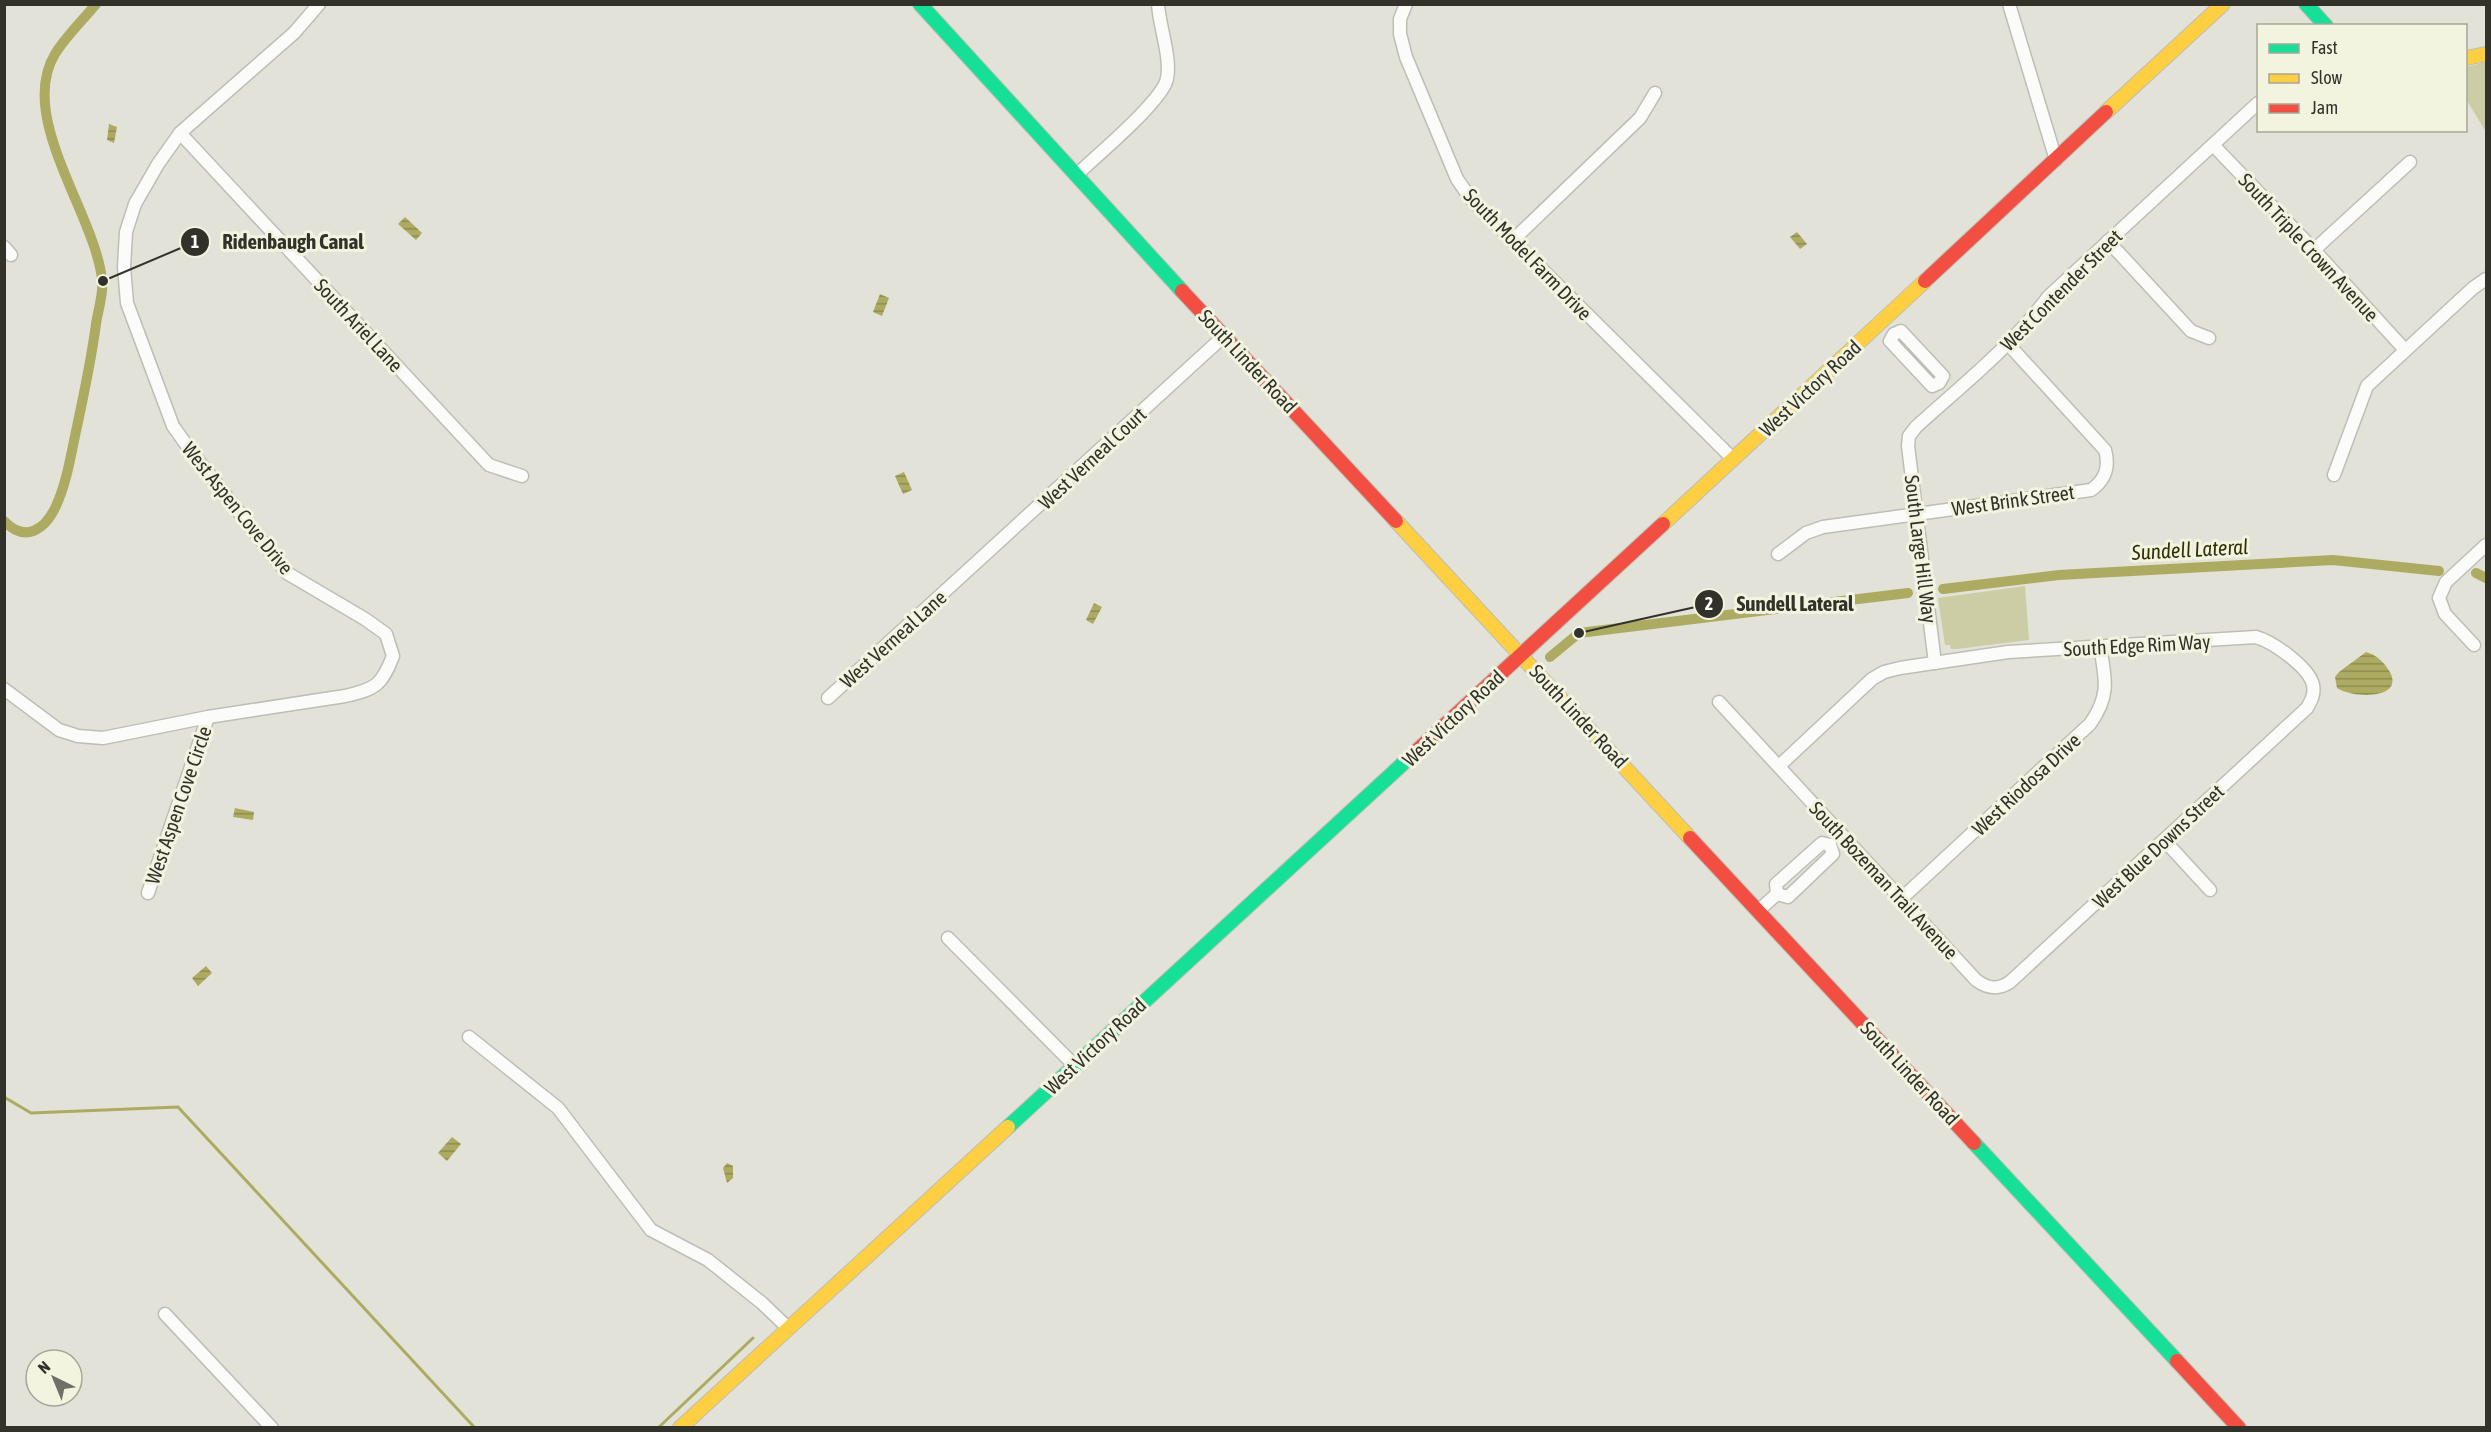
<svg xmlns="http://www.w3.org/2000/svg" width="2491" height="1432" font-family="'Asap Condensed',sans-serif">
  <defs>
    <pattern id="water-rules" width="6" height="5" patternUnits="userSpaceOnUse" patternTransform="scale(1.5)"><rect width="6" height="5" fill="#adab62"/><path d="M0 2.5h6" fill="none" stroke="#8d8c51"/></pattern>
  </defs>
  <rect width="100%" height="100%" fill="#e2e2d8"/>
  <g fill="#cdcda5">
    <path d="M2486,62v70l-20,-33v-32z"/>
    <path d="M2025,586l4,54 -72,9h-6l-1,-4h-5l-7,-47z"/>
  </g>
  <g fill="url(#water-rules)">
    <path d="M109,124l8,3 -3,16 -7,-3z"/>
    <path d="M405,217l17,16 -6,7 -18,-16z"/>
    <path d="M1797,232l10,12 -7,5 -10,-12z"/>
    <path d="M880,294l9,4 -7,18 -9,-4z"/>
    <path d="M904,472l8,18 -9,4 -8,-18z"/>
    <path d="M1094,603l8,4 -9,17 -7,-4z"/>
    <path d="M2366,652c8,2 14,7 19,13 28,34 -30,35 -48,23l-2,-11 4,-5z"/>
    <path d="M235,808l19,4 -1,8 -20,-3z"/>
    <path d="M206,966l6,7 -14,13 -6,-8z"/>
    <path d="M452,1137l9,7 -14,17 -9,-8z"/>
    <path d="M727,1163l6,3v12l-6,5 -4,-15z"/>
  </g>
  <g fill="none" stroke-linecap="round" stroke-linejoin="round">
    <g stroke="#adab62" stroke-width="3">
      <path d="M4,1097l27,16 147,-6 297,321"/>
      <path d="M658,1428l95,-90"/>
    </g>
    <g stroke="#adab62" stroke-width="10">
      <path d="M4,521c21,22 41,9 52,-15 10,-22 14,-46 19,-70 8,-37 16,-74 21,-112 2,-14 8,-31 6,-45 -8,-67 -85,-162 -47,-225 11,-18 28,-34 41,-50"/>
      <path d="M2476,573l10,5"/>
      <path d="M1943,589l116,-14 274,-15 106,11"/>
      <path d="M1550,657l29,-24 329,-40"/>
    </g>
    <defs>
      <g id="street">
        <path d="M1406,4l-6,15v15l6,23 51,122 14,20 262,260"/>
        <path d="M2009,4l47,156"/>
        <path d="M180,133l309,332 33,11"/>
        <path d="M2213,145l101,105 91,100"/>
        <path d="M1076,175c21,-19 81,-70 90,-93 7,-20 -7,-56 -8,-78"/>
        <path d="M1512,241l128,-123 15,-25"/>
        <path d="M2108,241l83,90 18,7"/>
        <path d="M4,247l7,8"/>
        <path d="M2314,250l96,-88"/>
        <path d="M1901,331l42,45 -4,7 -7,3 -42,-45 4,-7z"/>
        <path d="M2334,475l33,-89 106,-98 13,-9"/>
        <path d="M1778,554l28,-21 17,-6 268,-37c14,-10 19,-22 14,-40l-97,-106"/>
        <path d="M2474,645l-29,-31 -6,-16 7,-16 40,-37"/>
        <path d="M1935,663l-27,-217 1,-10 7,-9c45,-41 95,-80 132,-130l210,-194"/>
        <path d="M4,689l55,41 19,6 25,2 105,-21 137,-21c31,-7 37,-11 48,-40l-7,-22 -21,-15 -78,-46 -94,-119 -20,-28 -46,-123 -3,-36 2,-35 9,-28 23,-40 22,-31 114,-100 25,-29"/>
        <path d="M828,698l396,-362"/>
        <path d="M1719,702l257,278c12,9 22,10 34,2l297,-274c4,-7 8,-14 6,-23 -4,-18 -40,-43 -57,-48l-248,15 -108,16 -16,4 -12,7 -93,87"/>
        <path d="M2164,840l46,50"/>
        <path d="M148,893l60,-176"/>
        <path d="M1777,894l11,3 45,-43 -3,-9"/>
        <path d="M1777,894l-1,-10 46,-41 8,2"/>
        <path d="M1901,899l189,-175c20,-28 16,-44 10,-77"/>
        <path d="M1759,910l18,-16"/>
        <path d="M948,938l126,127"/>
        <path d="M469,1037l89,71 93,122 57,30 54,43 26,25"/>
        <path d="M165,1314l107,114"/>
      </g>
      <g id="fast">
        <path d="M920,4l262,287"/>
        <path d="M2306,4l20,22"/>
        <path d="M1008,1127l401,-369"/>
        <path d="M1974,1143l203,218"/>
      </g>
      <g id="slow">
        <path d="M2466,58l20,-4"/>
        <path d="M2106,112l117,-108"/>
        <path d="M1396,521l294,317"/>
        <path d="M1663,524l262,-243"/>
        <path d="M680,1428l328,-301"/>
      </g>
      <g id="jam">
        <path d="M1925,281l181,-169"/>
        <path d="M1182,291l214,230"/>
        <path d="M1409,758l254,-234"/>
        <path d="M1690,838l284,305"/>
        <path d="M2177,1361l62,67"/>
      </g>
    </defs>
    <use href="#street" stroke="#bdbeb6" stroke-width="15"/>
    <use href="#fast" stroke="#bdbeb6" stroke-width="16"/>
    <use href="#slow" stroke="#bdbeb6" stroke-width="16"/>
    <use href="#jam" stroke="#bdbeb6" stroke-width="16"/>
    <use href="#street" stroke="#fbfbf9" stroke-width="12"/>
    <use href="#fast" stroke="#16e098" stroke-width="14"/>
    <use href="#slow" stroke="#ffcf43" stroke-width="14"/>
    <use href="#jam" stroke="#f24e42" stroke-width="14"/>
  </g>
  <g text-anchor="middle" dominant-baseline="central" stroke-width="6" stroke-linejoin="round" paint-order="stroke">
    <g font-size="20" fill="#32322b" stroke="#f3f4e0">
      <text transform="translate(2309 247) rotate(47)">South Triple Crown Avenue</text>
      <text transform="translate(1528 254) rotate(46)">South Model Farm Drive</text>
      <text transform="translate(2061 290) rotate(-45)">West Contender Street</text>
      <text transform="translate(359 325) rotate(47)">South Ariel Lane</text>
      <text transform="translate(1248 361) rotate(47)">South Linder Road</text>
      <text transform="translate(1810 388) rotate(-43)">West Victory Road</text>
      <text transform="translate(1092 458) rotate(-43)">West Verneal Court</text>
      <text transform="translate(2013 500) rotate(-8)">West Brink Street</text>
      <text transform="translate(238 508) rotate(51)">West Aspen Cove Drive</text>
      <text transform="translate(1921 549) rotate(83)">South Large Hill Way</text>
      <text transform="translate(893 639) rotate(-42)">West Verneal Lane</text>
      <text transform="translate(2137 645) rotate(-3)">South Edge Rim Way</text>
      <text transform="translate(1579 716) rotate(47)">South Linder Road</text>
      <text transform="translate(1453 718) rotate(-43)">West Victory Road</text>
      <text transform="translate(2026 784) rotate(-43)">West Riodosa Drive</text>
      <text transform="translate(178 805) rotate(-71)">West Aspen Cove Circle</text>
      <text transform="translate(2158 846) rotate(-43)">West Blue Downs Street</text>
      <text transform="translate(1884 880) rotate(47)">South Bozeman Trail Avenue</text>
      <text transform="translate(1095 1046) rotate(-43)">West Victory Road</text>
      <text transform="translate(1910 1073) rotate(47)">South Linder Road</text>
    </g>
    <g font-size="21" font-style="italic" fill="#323105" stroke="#f3f4e0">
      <text transform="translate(2190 549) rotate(-3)">Sundell Lateral</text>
    </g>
  </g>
  <path fill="none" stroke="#32322b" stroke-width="2" d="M103 281L195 242M1579 633L1709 604"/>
  <g fill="#32322b" stroke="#f3f4e0" stroke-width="2">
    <circle cx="103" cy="281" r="6"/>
    <circle cx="1579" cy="633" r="6"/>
    <circle cx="195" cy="242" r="15"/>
    <circle cx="1709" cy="604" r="15"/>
  </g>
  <g font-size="18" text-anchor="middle" font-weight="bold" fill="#fff">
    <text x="195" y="248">1</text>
    <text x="1709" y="610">2</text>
  </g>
  <g font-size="21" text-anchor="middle" font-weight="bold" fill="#32322b" stroke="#f3f4e0" stroke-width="6" stroke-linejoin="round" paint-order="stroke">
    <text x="293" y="249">Ridenbaugh Canal</text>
    <text x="1795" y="611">Sundell Lateral</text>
  </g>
  <rect width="2491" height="1432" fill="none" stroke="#32322b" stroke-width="12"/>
  <rect x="2257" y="24" width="210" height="108" fill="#f3f4e0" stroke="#a6a698" stroke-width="1.5"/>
  <rect x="2269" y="44" width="30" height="9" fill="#16e098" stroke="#a6a698" stroke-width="1.5"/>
  <text x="2311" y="54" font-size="18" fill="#32322b">Fast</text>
  <rect x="2269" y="74" width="30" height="9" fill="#ffcf43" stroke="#a6a698" stroke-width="1.5"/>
  <text x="2311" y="84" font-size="18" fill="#32322b">Slow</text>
  <rect x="2269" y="104" width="30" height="9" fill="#f24e42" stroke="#a6a698" stroke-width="1.5"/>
  <text x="2311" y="114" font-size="18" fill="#32322b">Jam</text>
  <g transform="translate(54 1378) rotate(317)"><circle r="28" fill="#f3f4e0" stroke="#a6a698" stroke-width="1.5"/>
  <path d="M0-4.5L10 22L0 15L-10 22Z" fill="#707068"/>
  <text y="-9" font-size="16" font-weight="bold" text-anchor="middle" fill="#32322b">N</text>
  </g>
</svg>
